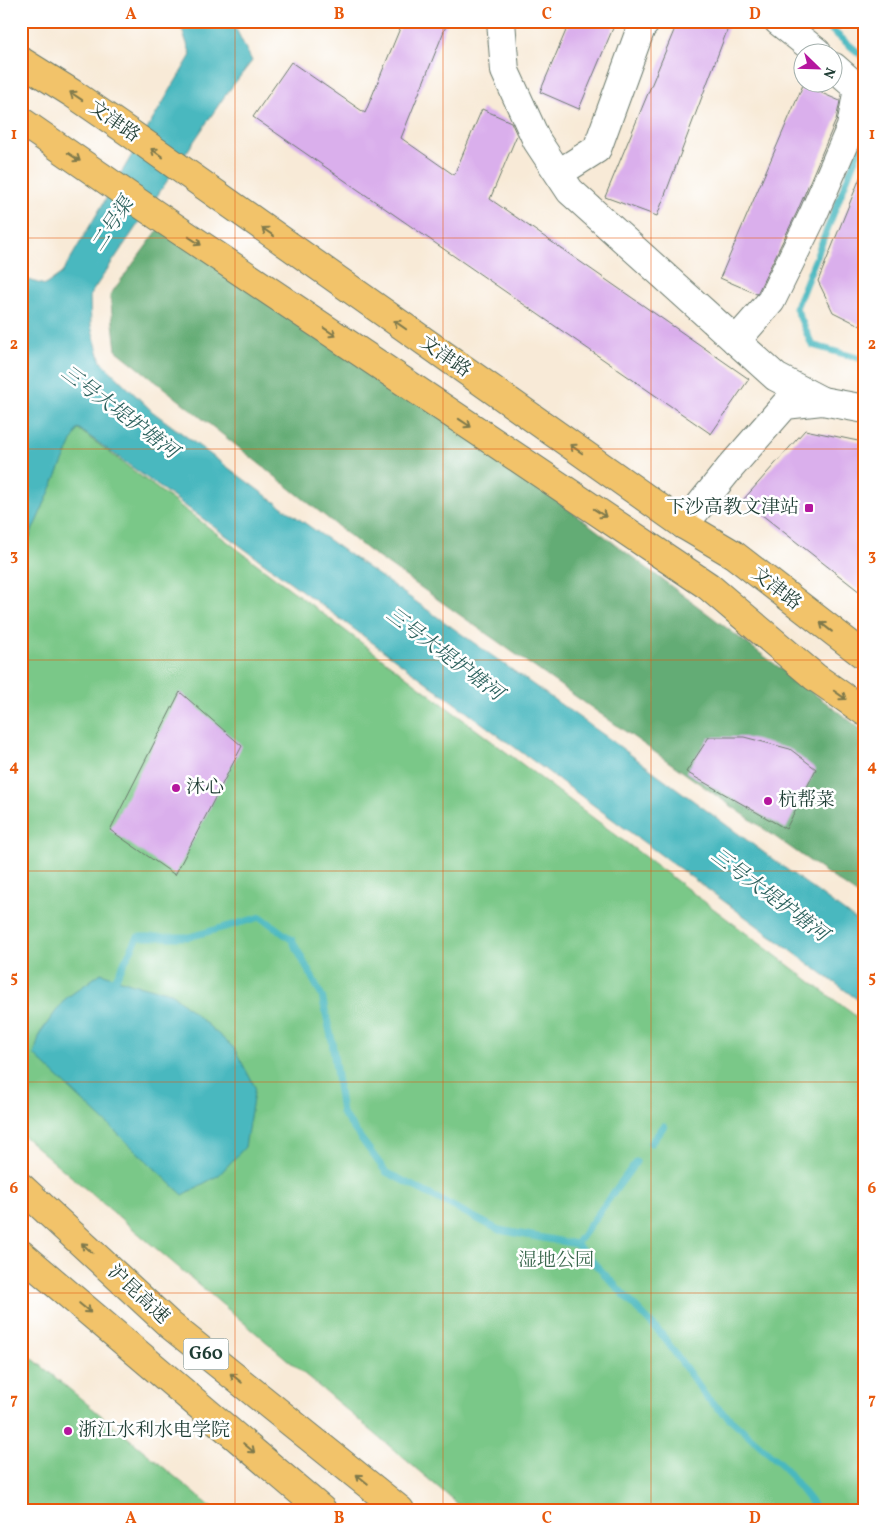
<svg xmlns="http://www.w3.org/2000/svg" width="886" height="1531" font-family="Vollkorn,'Noto Serif SC',serif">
  <rect width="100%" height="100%" fill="#fff"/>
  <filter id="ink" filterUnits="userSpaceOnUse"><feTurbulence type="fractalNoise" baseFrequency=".02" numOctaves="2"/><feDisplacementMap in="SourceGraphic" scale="10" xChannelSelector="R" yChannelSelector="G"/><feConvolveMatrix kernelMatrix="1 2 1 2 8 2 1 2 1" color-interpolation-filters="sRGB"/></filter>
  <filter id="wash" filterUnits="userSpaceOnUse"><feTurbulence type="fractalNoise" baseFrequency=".0096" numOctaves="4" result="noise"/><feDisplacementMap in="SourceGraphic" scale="20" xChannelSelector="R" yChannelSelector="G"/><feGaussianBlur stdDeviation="1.12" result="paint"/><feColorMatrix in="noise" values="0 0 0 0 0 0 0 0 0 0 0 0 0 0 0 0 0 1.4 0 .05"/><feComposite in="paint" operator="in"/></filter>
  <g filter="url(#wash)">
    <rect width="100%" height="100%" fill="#f8ead7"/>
    <g fill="#7ac888" stroke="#4c825e">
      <path d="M77,428l788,595v487h-400l-444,-376v-578z"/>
      <path d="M21,1349l194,161h-194z"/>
    </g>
    <path fill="#63ac74" stroke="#417454" d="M172,211l693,521v168l-496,-349 -253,-201 -6,-55z"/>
    <g fill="#49b8bf" stroke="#347a7a">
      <path d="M179,21h53l20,40 -28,36 -134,198 1,31 10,36 52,50 108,80 343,243 261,192v78l-575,-423 -212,-154 -57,128v-278l24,7 17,-12 129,-218z"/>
      <path d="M101,973l32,11 38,9 63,55 21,39 -10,60 -26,28 -36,20 -149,-140 6,-22 25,-34z"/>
    </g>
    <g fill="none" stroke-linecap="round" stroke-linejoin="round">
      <g stroke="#49b8bf" stroke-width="7">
        <path d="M821,21l40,34 4,9"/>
        <path d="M865,134l-69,174 16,37 53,15"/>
        <path d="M116,978l22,-41h51l72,-20 31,23 30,56 10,45 10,72 44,59 113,58 77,14 87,92 44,62 75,67 35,45"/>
        <path d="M651,1143l13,-17"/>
        <path d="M576,1244l60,-82"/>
      </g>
    </g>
    <g id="blocks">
      <g fill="#daafec">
        <path d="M403,21h45l-47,117 53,37 28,-66 29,13 6,13 -27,64 259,180 -38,55 -458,-317 38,-55 74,51z"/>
        <path d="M570,21h46l-37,88 -39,-17z"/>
        <path d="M678,21h18l32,7 -71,188 -52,-19z"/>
        <path d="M803,85l37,16 -4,19 -39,92 -40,82 -37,-16z"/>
        <path d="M864,168h1v160l-32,-16 -15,-31z"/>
        <path d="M805,430l53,11 7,6v149l-122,-96z"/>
        <path d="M180,692l62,54 -67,129 -65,-45z"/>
        <path d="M709,737h35l46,12 26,20 -30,60 -100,-57z"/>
      </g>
    </g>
  </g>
  <g filter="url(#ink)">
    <use href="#blocks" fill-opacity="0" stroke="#6b7a6d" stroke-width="1"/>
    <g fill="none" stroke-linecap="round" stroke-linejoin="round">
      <defs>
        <g id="minor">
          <path d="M501,21l4,50 32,70 33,50 206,186 46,24 43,8"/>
          <path d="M778,21l39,31"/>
          <path d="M559,173l38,-24 44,-121 6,-7"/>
          <path d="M736,341l35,-40 42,-86 38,-88 7,-39 -24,-21"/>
          <path d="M684,525l45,-56 56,-64 37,-4"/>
        </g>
        <g id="major">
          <path d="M21,61l51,32 58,40 554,392 49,29 132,102"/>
          <path d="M21,121l134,93 553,372 107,91 50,35"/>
        </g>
        <g id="highway">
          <path d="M21,1187l149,138 230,185"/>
          <path d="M21,1254l301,256"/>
        </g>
      </defs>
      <use href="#minor" stroke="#6b7a6d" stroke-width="30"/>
      <use href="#major" stroke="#6b7a6d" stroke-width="30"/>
      <use href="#highway" stroke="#6b7a6d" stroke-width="30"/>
      <use href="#minor" stroke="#fff" stroke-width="28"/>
      <use href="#major" stroke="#f2c36a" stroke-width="28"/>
      <use href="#highway" stroke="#f2c36a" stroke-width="28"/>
    </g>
    <defs><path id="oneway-shaft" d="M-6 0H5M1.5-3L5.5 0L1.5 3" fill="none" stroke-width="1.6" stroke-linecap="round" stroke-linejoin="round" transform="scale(1.25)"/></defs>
    <g stroke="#7e794c">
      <use href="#oneway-shaft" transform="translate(76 96) rotate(-146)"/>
      <use href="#oneway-shaft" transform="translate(157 153) rotate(-144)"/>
      <use href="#oneway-shaft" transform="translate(74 157) rotate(34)"/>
      <use href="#oneway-shaft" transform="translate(268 232) rotate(-145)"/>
      <use href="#oneway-shaft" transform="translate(195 241) rotate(34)"/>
      <use href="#oneway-shaft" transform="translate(400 325) rotate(-145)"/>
      <use href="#oneway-shaft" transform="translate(330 332) rotate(34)"/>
      <use href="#oneway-shaft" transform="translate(465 423) rotate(34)"/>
      <use href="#oneway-shaft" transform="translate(576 449) rotate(-145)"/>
      <use href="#oneway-shaft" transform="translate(600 513) rotate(34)"/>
      <use href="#oneway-shaft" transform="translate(826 627) rotate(-142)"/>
      <use href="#oneway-shaft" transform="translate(840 695) rotate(35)"/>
      <use href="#oneway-shaft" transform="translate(87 1248) rotate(-137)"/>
      <use href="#oneway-shaft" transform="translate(85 1308) rotate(40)"/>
      <use href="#oneway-shaft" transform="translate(236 1378) rotate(-141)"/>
      <use href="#oneway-shaft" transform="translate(249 1448) rotate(40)"/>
      <use href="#oneway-shaft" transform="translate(362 1479) rotate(-141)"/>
    </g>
  </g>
  <path fill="none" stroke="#e8590c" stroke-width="1" stroke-opacity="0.55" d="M235,21v1489M443,21v1489M651,21v1489M21,238h844M21,449h844M21,660h844M21,871h844M21,1082h844M21,1293h844"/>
  <g fill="#b5179e" stroke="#fff" stroke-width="2">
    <rect x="804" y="503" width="10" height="10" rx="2.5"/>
    <circle cx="176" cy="788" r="5"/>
    <circle cx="768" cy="801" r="5"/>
    <circle cx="68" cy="1431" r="5"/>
  </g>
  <g text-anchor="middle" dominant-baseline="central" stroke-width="5" stroke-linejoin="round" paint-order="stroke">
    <rect fill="#fff" stroke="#627771" stroke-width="1" x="183.5" y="1338.5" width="45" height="31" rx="4"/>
    <g font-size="18" font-weight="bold" fill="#1f3d34">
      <text x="206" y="1354">G60</text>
    </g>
    <g font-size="19" fill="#1f3d34" stroke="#fff">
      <text transform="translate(114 122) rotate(35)">文津路</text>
      <text transform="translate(445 357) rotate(35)">文津路</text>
      <text transform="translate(776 589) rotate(38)">文津路</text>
      <text transform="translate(138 1295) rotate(43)">沪昆高速</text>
    </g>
    <g font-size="19" fill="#1f3d34" stroke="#fff" text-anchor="start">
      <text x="799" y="508" text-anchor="end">下沙高教文津站</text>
      <text x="186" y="788">沐心</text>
      <text x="778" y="801">杭帮菜</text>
      <text x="78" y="1431">浙江水利水电学院</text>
    </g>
    <g font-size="19" fill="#3a674d" stroke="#fff">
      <text x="556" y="1261">湿地公园</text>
    </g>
    <g font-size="20" font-style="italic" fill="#2c625e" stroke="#fff">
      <text transform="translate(113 225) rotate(-57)">二号渠</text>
      <text transform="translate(119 413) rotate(37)">三号大堤护塘河</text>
      <text transform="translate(444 655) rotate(37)">三号大堤护塘河</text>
      <text transform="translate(769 896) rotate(37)">三号大堤护塘河</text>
    </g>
  </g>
  <rect width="886" height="1531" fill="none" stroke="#fff" stroke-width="55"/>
  <g transform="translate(818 68) rotate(113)"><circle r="24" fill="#ffffff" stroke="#a5b1ae"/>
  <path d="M0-4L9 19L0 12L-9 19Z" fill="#b5179e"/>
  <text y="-8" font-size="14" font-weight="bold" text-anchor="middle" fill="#1f3d34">N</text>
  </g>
  <rect x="28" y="28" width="830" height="1476" fill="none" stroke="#e8590c" stroke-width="2"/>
  <g font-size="16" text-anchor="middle" font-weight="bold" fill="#e8590c">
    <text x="131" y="19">A</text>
    <text x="339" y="19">B</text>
    <text x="547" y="19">C</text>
    <text x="755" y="19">D</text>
    <text x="14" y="139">1</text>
    <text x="872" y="139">1</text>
    <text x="14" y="349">2</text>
    <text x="872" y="349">2</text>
    <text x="14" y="560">3</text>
    <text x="872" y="560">3</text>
    <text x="14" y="771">4</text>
    <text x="872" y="771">4</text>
    <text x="14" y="982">5</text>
    <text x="872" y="982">5</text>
    <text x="14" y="1193">6</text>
    <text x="872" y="1193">6</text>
    <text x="14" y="1404">7</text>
    <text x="872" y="1404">7</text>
    <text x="131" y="1523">A</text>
    <text x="339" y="1523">B</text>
    <text x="547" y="1523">C</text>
    <text x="755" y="1523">D</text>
  </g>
</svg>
